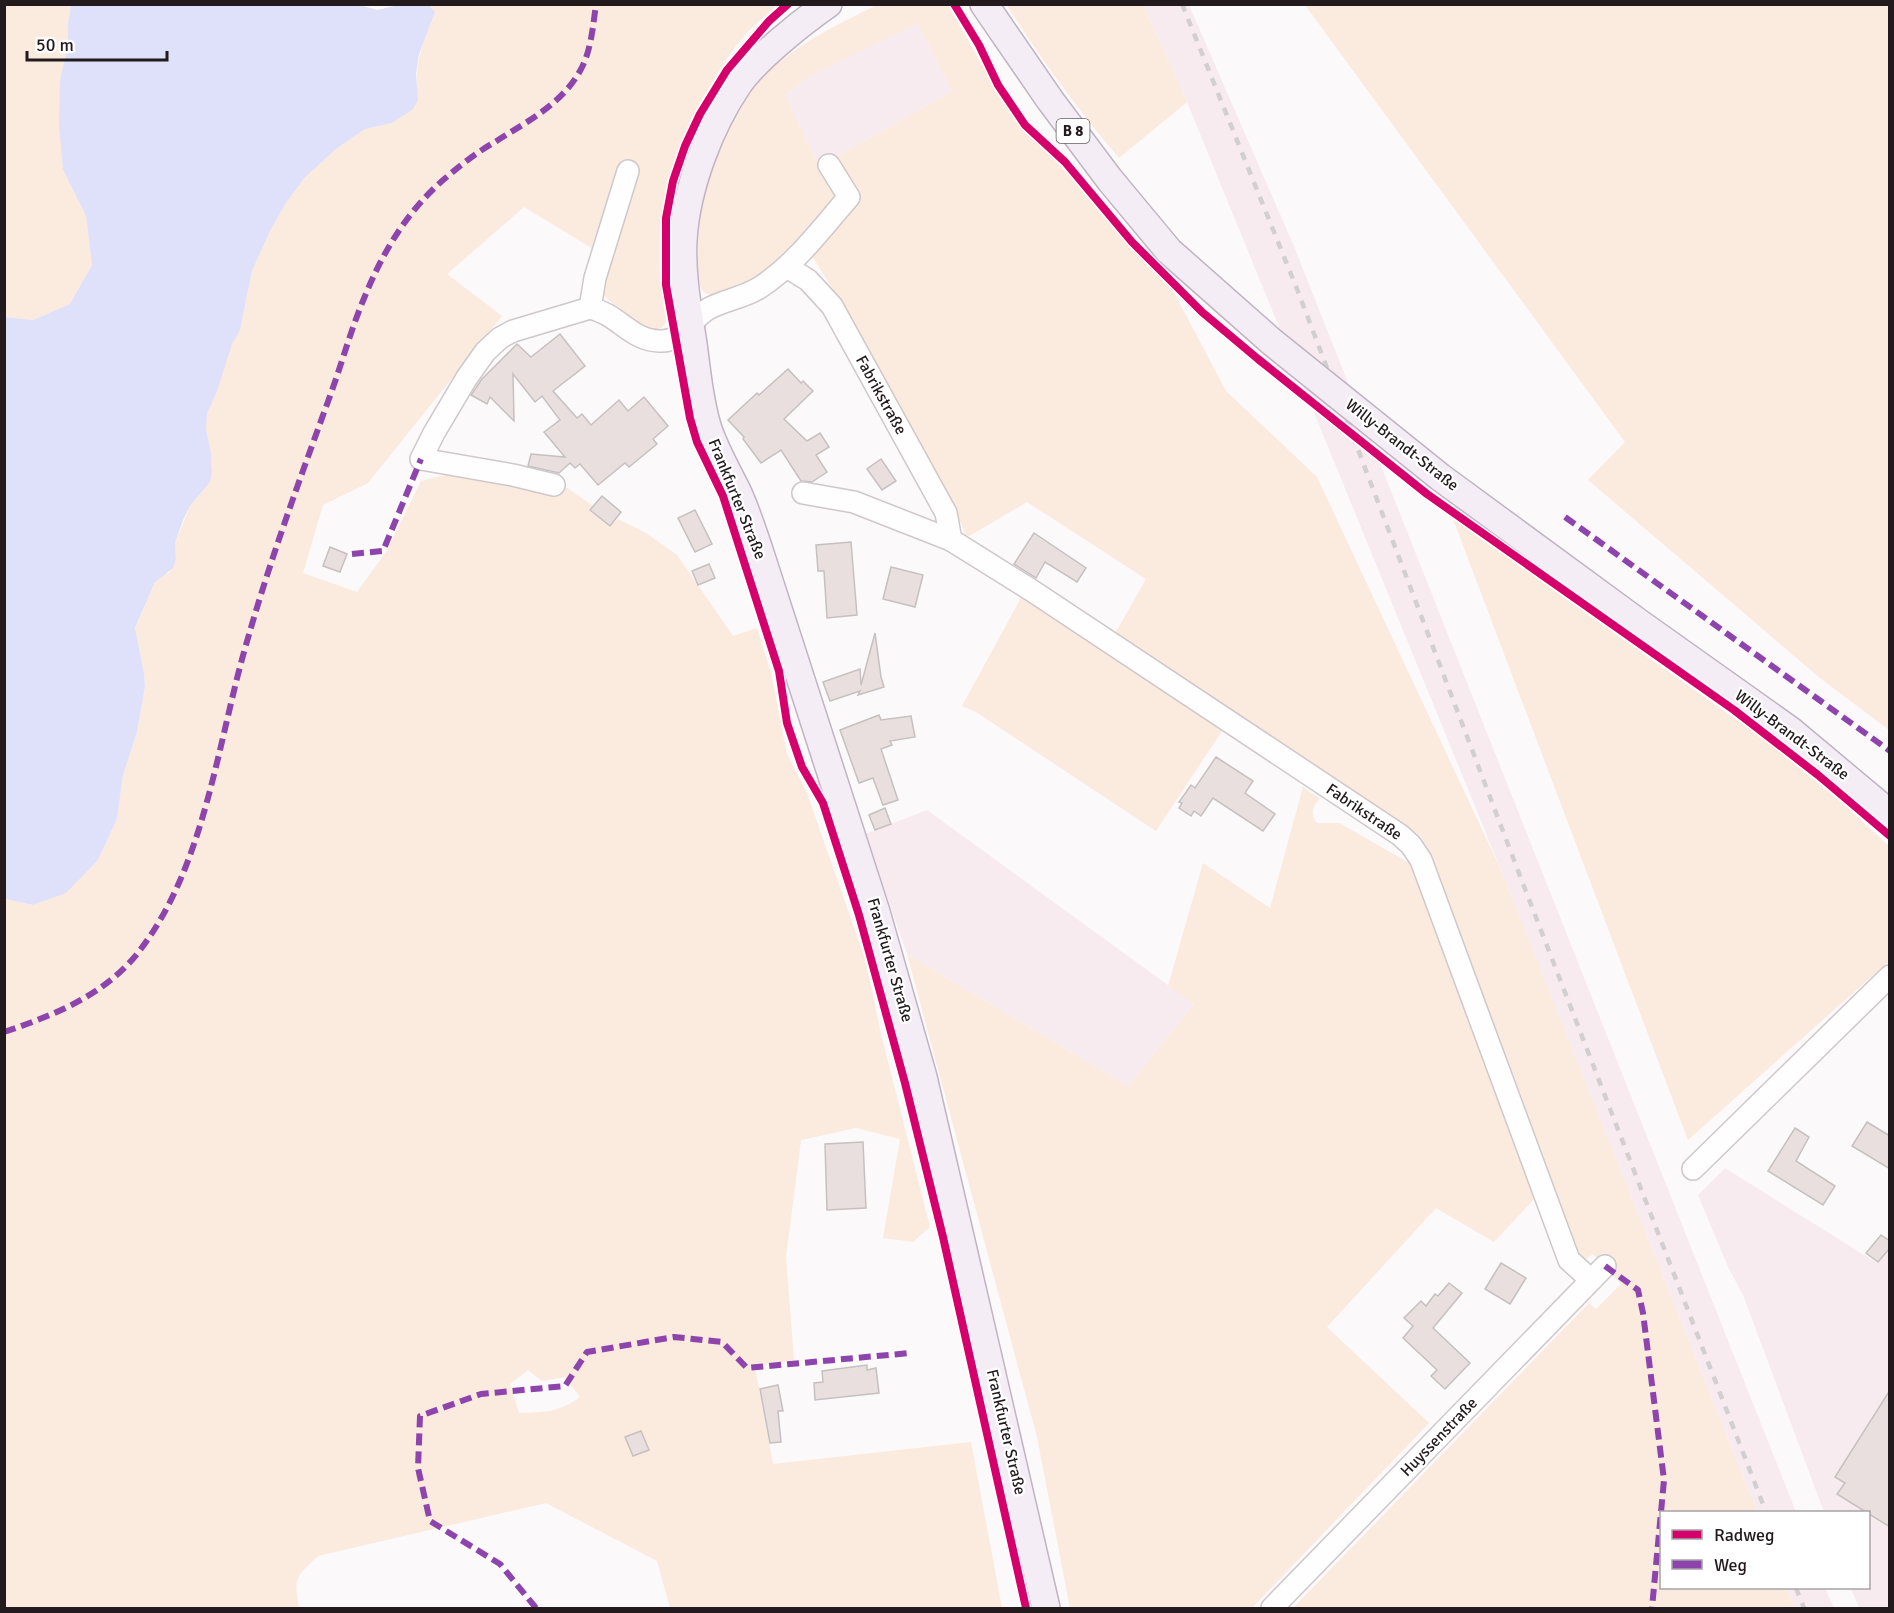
<svg xmlns="http://www.w3.org/2000/svg" width="1894" height="1613" font-family="Signika,sans-serif">
  <rect width="100%" height="100%" fill="#fcf9fa"/>
  <g fill="#f8ebf0">
    <path d="M1143,5h46l104,239 503,1268h-39l-256,-642 -314,-768z"/>
    <path d="M918,22l34,69 -133,76 -34,-72 25,-19z"/>
    <path d="M927,810l267,194 -66,82 -221,-132 -42,-120z"/>
    <path d="M1725,1168l152,95 12,-15v360h-30l-8,-20h17v-76h-44l-81,-217 -15,-28 -30,-72z"/>
    <path d="M1786,1588h39l9,20h-39z"/>
  </g>
  <g fill="#fbeade" fill-rule="evenodd">
    <path d="M5,5h66l-3,18v22l-8,35 3,90 23,46 6,49 -22,39 -37,16 -28,-3z"/>
    <path d="M429,5h348c-11,10 -23,20 -33,31 -12,14 -22,30 -31,45 -49,77 -63,151 -47,240 -2,4 -5,9 -10,9 -15,3 -45,-29 -56,-38l36,-124 -9,-8 -32,90 -71,-43 -77,67 55,42 -134,167 -45,22 -20,68 54,19 29,-40 35,-71 44,-11 88,8 40,28 -2,3 18,18 9,-8 28,14 31,22 56,81 24,-8 14,45 16,81 20,39 58,166 17,79 48,189 -17,15 -30,-4 17,-99 -44,-11 -55,12 -15,117 8,103 -39,6 18,98 198,-22 31,166h-332l-13,-47 -111,-58 -228,53c-23,22 -24,21 -19,52h-294l-1,-709 29,6 32,-12 33,-33 19,-41 6,-44 14,-43 8,-44 -1,-15 -9,-44 20,-47 8,-8 6,-1 7,-14 -1,-16 15,-37 20,-24 2,-10 -1,-20 -5,-22 1,-16 10,-23 14,-47 9,-14 12,-59 19,-42 15,-26 19,-27 31,-27 29,-20 27,-6 26,-23c-5,-34 4,-56 17,-88zM528,1370l14,11 23,-4 15,20c-21,16 -36,15 -61,16l-9,-29z"/>
    <path d="M877,5h71l55,96 16,24 36,34 70,81 47,49 54,102 91,86 184,393 256,642h-95v76h124l9,20h-502l296,-305 7,6 25,-25 -28,-30 -7,5 -12,-8 -153,-415 -90,-56 -218,-143 33,-58 -119,-77 -61,36 -4,-13 -128,-234 -25,-40 -47,25 -46,19c-6,1 -12,-1 -15,-7 -6,-13 -2,-67 0,-82 3,-17 8,-33 13,-49 8,-22 22,-45 36,-64 32,-43 81,-65 127,-88zM918,23l34,68 -133,76 -34,-72 25,-19z"/>
    <path d="M1007,5h136l44,97 -68,56c-41,-48 -79,-100 -112,-153z"/>
    <path d="M1305,5h584v725l-69,-52 -232,-198 37,-38z"/>
    <path d="M1453,519l309,219 72,58 55,50v115l-201,179z"/>
    <path d="M1023,594l199,137 -66,100 -180,-119 -14,-6z"/>
    <path d="M1303,787l17,12c-8,7 -10,16 -3,24h22l74,42 123,332 -42,45 -58,-34 -109,119 102,96 -177,185h-182l-33,-171 -130,-483 221,132 66,-82 -26,-18 35,-123 67,45z"/>
  </g>
  <path fill="#dfe0f9" d="M356,4l21,6 22,-5h30l6,7 -16,42 -3,20 2,26 -6,10 -20,13 -27,6 -29,20 -31,28 -19,26 -15,26 -19,42 -12,59 -8,14 -15,47 -10,23 -1,16 5,22 1,20 -2,10 -20,24 -7,14 -8,23 1,16 -3,9 -18,14 -20,46 9,45 1,14 -8,45 -14,43 -6,44 -19,41 -32,33 -33,12 -28,-6v-582l28,3 37,-16 22,-39 -6,-49 -23,-46 -4,-45 1,-45 8,-35v-22l3,-18z"/>
  <g fill="#e9dfdf" stroke="#c6c0c0" stroke-width="1.5">
    <path d="M560,334l25,32 -32,25 24,27 5,-4 9,11 28,-25 9,11 16,-14 24,29 -15,13 4,5 -28,23 -4,-4 -27,22 -18,-21 -5,4 -5,-5 -11,10 -31,-7 3,-12 34,3 -21,-25 16,-12 -18,-24 -7,6 -22,-28 1,47 -24,-24 -3,7 -16,-9 11,-16 35,-35 14,13z"/>
    <path d="M788,369l13,14 2,-2 10,10 -29,28 23,22 13,-8 9,14 -13,8 11,17 -15,10 -11,-1 -20,-31 -20,13 -18,-24 1,-2 -16,-17 29,-27 2,2z"/>
    <path d="M881,459l15,22 -14,9 -15,-21z"/>
    <path d="M602,496l19,16 -11,14 -20,-16z"/>
    <path d="M695,510l17,34 -17,8 -17,-34z"/>
    <path d="M1034,533l52,35 -9,14 -32,-20 -9,16 -22,-14z"/>
    <path d="M851,542l6,73 -30,3 -3,-47h-6l-2,-26z"/>
    <path d="M330,547l17,7 -7,18 -17,-6z"/>
    <path d="M709,564l6,14 -17,7 -6,-14z"/>
    <path d="M891,567l32,8 -8,32 -32,-8z"/>
    <path d="M875,633l6,44 3,10 -26,8 2,-4 -30,10 -7,-19 37,-13 1,16z"/>
    <path d="M879,715l2,5 30,-4 4,21 -25,4 2,4 -11,4 17,51 -15,5 -10,-27 -14,5 -19,-53z"/>
    <path d="M1216,757l37,24 -8,12 30,21 -12,17 -50,-33 -12,18 -7,-5 -3,5 -12,-8 3,-5 -3,-1 12,-17 4,3z"/>
    <path d="M885,808l6,16 -16,6 -6,-15z"/>
    <path d="M1867,1122l23,14v33l-38,-23z"/>
    <path d="M1795,1128l14,9 -13,24 39,25 -12,19 -55,-34z"/>
    <path d="M863,1142l3,66 -39,2 -2,-66z"/>
    <path d="M1881,1235l9,6v7l-12,14 -12,-9z"/>
    <path d="M1501,1263l25,15 -16,26 -25,-15z"/>
    <path d="M1449,1283l13,10 -29,35 37,35 -25,26 -14,-13 6,-6 -34,-32 10,-12 -9,-8 17,-17 5,5 9,-12 3,2z"/>
    <path d="M867,1365v5l9,-2 3,25 -64,7 -1,-17 9,-1 -1,-11z"/>
    <path d="M778,1385l5,26h-5l3,31 -11,1 -10,-54z"/>
    <path d="M1890,1390v137l-53,-33 8,-11 -10,-6z"/>
    <path d="M641,1431l8,19 -16,6 -8,-19z"/>
  </g>
  <g fill="none" stroke-linecap="round" stroke-linejoin="round">
    <defs>
      <g id="minor">
        <path d="M787,267l21,13 24,26 114,207 5,27"/>
        <path d="M590,308l5,-30 33,-107"/>
        <path d="M554,485l-41,-10 -92,-16 13,-26 32,-54 19,-27 15,-14 13,-7 77,-23c28,6 40,32 69,33 22,2 32,-22 49,-32 16,-9 35,-11 51,-21 36,-23 62,-59 90,-91l-20,-32"/>
        <path d="M803,493l51,9 97,38 80,50 369,245 11,10 10,15 148,400 22,20"/>
        <path d="M1693,1169l197,-193"/>
        <path d="M1272,1608l333,-342"/>
      </g>
      <g id="major">
        <path d="M828,4c-26,18 -71,54 -89,79 -29,42 -53,105 -56,157 -2,34 5,70 10,104 4,28 6,58 15,85 7,21 19,42 29,62 9,19 15,39 22,59l117,362 47,165 123,531"/>
        <path d="M984,4l66,96 60,80 59,71 103,91"/>
        <path d="M1440,477l199,146 152,108 99,83"/>
      </g>
    </defs>
    <use href="#minor" stroke="#cec8cb" stroke-width="24"/>
    <use href="#major" stroke="#c0b3c2" stroke-width="30"/>
    <use href="#minor" stroke="#fffefe" stroke-width="21"/>
    <use href="#major" stroke="#f4edf6" stroke-width="27"/>
    <g stroke="#d2cfd0" stroke-width="4.5" stroke-dasharray="8 8" stroke-linecap="butt">
      <path d="M1182,4l115,285 223,587 246,636"/>
      <path d="M1796,1588l8,20"/>
    </g>
    <defs>
      <path id="major-bridge" d="M1272,342l168,135"/>
    </defs>
    <use href="#major-bridge" stroke="#c0b3c2" stroke-width="30" stroke-linecap="butt"/>
    <use href="#major-bridge" stroke="#f4edf6" stroke-width="27"/>
    <g stroke="#8e44ad" stroke-width="6" stroke-dasharray="12 6" stroke-linecap="butt">
      <path d="M1565,517l325,234"/>
      <path d="M352,554l31,-3 38,-92"/>
      <path d="M4,1032c50,-17 99,-36 133,-78 69,-87 80,-212 111,-316 23,-81 53,-162 82,-242 12,-33 21,-67 35,-100 19,-47 45,-89 84,-121 14,-12 30,-24 46,-33 31,-20 66,-37 85,-71 11,-19 13,-45 16,-67"/>
      <path d="M1605,1266l33,24 5,23 21,167 -12,128"/>
      <path d="M536,1608l-36,-44 -70,-43 -12,-53 2,-52 61,-22 84,-8 22,-34 87,-15 48,5 25,26 163,-15"/>
    </g>
    <defs>
      <g id="cycleway">
        <path d="M788,4l-19,17 -42,49 -27,44 -15,32 -12,35 -7,37v67l24,133 7,24 26,54 56,175 8,52 15,44 21,36 36,112 46,168 38,154 83,371"/>
        <path d="M954,4l25,41 19,40 27,40 40,37 67,80 70,70 56,47 169,135 307,216 84,65 72,61"/>
      </g>
    </defs>
    <use href="#cycleway" stroke="#fff" stroke-width="11"/>
    <use href="#cycleway" stroke="#d6006c" stroke-width="8"/>
  </g>
  <g text-anchor="middle" dominant-baseline="central" stroke-width="4.5" stroke-linejoin="round" paint-order="stroke">
    <rect fill="#fff" stroke="#655f62" stroke-width="1.5" x="1056.5" y="119" width="33" height="24" rx="4.5"/>
    <g font-size="15" font-weight="bold" fill="#231a1e">
      <text x="1073" y="131">B 8</text>
    </g>
    <g font-size="16" fill="#231a1e" stroke="#fff">
      <text transform="translate(881 395) rotate(61)">Fabrikstraße</text>
      <text transform="translate(1402 445) rotate(38)">Willy-Brandt-Straße</text>
      <text transform="translate(737 499) rotate(68)">Frankfurter Straße</text>
      <text transform="translate(1792 735) rotate(37)">Willy-Brandt-Straße</text>
      <text transform="translate(1364 812) rotate(34)">Fabrikstraße</text>
      <text transform="translate(890 960) rotate(74)">Frankfurter Straße</text>
      <text transform="translate(1006 1432) rotate(77)">Frankfurter Straße</text>
      <text transform="translate(1439 1437) rotate(-46)">Huyssenstraße</text>
    </g>
  </g>
  <rect width="1894" height="1613" fill="none" stroke="#231a1e" stroke-width="12"/>
  <rect x="1660" y="1511" width="210" height="78" fill="#ffffff" stroke="#a7a3a5" stroke-width="1.5"/>
  <rect x="1672" y="1530" width="30" height="9" fill="#d6006c" stroke="#a7a3a5" stroke-width="1.5"/>
  <text x="1714" y="1541" font-size="18" fill="#231a1e">Radweg</text>
  <rect x="1672" y="1560" width="30" height="9" fill="#8e44ad" stroke="#a7a3a5" stroke-width="1.5"/>
  <text x="1714" y="1571" font-size="18" fill="#231a1e">Weg</text>
  <path d="M27 51v9h140v-9" fill="none" stroke="#231a1e" stroke-width="3"/>
  <text x="36" y="51" font-size="18" fill="#231a1e" stroke="#ffffff" stroke-width="4.5" paint-order="stroke">50 m</text>
</svg>
